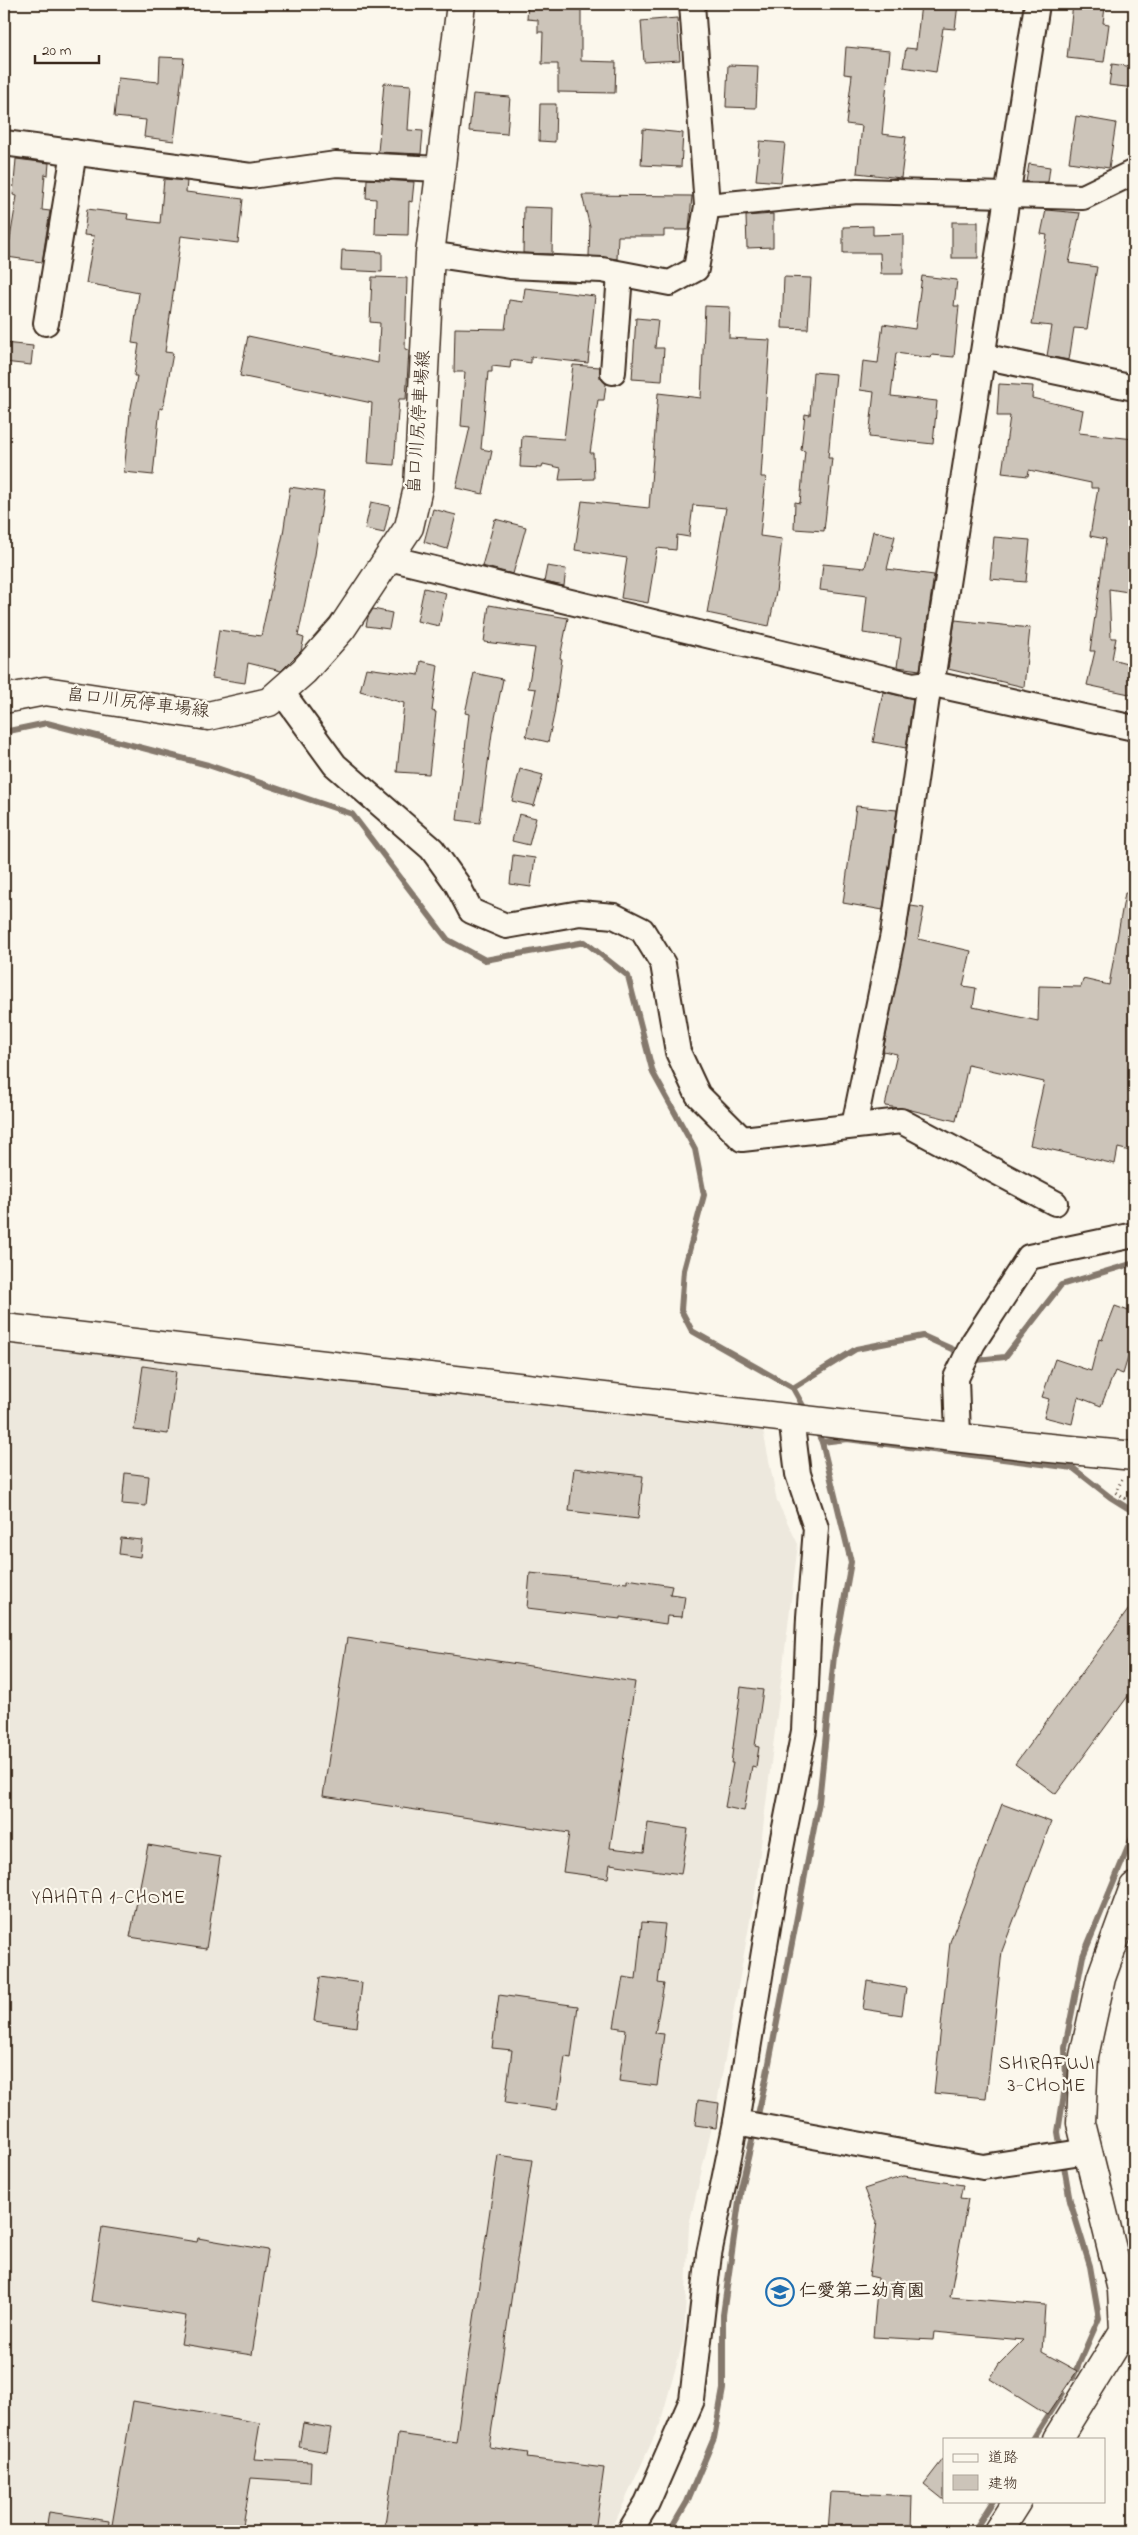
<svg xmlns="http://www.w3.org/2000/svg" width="1138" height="2535" font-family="'Indie Flower','Klee One',sans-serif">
  <rect width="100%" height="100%" fill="#fbf7ec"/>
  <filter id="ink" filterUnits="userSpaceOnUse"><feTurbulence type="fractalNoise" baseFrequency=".02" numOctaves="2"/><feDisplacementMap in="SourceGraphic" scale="10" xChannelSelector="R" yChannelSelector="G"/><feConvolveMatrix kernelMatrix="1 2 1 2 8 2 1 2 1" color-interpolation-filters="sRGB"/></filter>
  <g filter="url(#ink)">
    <path fill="#ede8dd" d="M4,1346l128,3 629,71 16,81 21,43 -43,349 -40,221 -26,111 -5,113 -24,86 -49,107h-607z"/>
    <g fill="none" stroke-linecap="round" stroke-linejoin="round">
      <g stroke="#85796d" stroke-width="6">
        <path d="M4,732l43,-9 161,42 144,49 96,126 37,20 100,-18 43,34 25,97 42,76 9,46 -20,75 -3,40 11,21 101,57 14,25"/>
        <path d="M972,1358l5,2 28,-3 56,-72 73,-22"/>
        <path d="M793,1388l63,-39 67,-13 40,18"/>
        <path d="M822,1442l25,-3 226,29 37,29 24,15"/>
        <path d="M1061,2150l-3,-18 8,-51 -1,-34 18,-91 51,-123"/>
        <path d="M1063,2160l7,41 20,65 9,52 -26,59"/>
        <path d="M1033,2439l29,-46"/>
        <path d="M670,2531l17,-29 27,-64 9,-49v-74l18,-127 24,-104 54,-282 15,-146 17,-94 -29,-120 -7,-14"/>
        <path d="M974,2531l19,-30"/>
      </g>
    </g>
    <g fill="#ccc4b9" stroke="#3b2a1e">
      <path d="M528,4l53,2v55l35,1 -1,31 -57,-1v-28h-16l1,-32h-5v-12l-11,-1z"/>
      <path d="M921,4h37l-3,25 -12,-1 -7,44 -33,-5 3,-19 10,1z"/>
      <path d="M1073,4l32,3 -2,16 6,1 -5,38 -37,-4z"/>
      <path d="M677,18l3,42 -36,2 -3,-41z"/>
      <path d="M846,47l44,4 -8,83 24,3 -5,41 -44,-5 5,-47 -16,-2 6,-49 -8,-1z"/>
      <path d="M160,57l24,1 -10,83 -30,-4 2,-17 -32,-3 4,-39 41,4z"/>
      <path d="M1112,64l22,3v21l-25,-3z"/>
      <path d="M728,65l30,1 -2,42 -30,-1z"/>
      <path d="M384,83l27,2 -3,45 15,1 -2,23 -43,-2z"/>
      <path d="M473,94l37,3 -3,37 -38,-3z"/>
      <path d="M540,104h16l-1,38 -16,-1z"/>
      <path d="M1076,116l40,7 -7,45 -40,-6z"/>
      <path d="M643,129l40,4 -2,34 -40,-2z"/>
      <path d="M760,141l25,2 -4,39 -25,-2z"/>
      <path d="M16,159l33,4 -1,12 -3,-1 -3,36 8,1 -8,51 -35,-5 10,-61 -4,-1z"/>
      <path d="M1029,164l21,3 -2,15h-22z"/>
      <path d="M164,179l23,2 -1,11 57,7 -5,44 -57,-7 -16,116 8,1 -10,56 -3,-1 -7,67 -29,-3 6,-59 7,-37h-3l5,-32 -7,-1 7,-50 -53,-10 8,-47 -10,-1 3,-26 41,5 -1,5 33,4z"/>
      <path d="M367,179l47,3 -2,20 -3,-1 -1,34 -33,-1 1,-35 -10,-1z"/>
      <path d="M582,195l110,1 -3,34h-25v6h-46l-1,23 -28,-3 1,-29z"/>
      <path d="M524,207l29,1 -1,46 -29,-1z"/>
      <path d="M1046,210l34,3 -11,50 28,4 -10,62 -13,-1 -5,32 -22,-4 5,-30 -20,-2 15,-89 -6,-1z"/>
      <path d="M773,214v33l-26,1 -1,-32z"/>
      <rect x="952" y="222" width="26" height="36"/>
      <path d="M873,226v9l30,-1v40h-22l-1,-21h-37v-26z"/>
      <path d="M342,250l40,2v20l-41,-2z"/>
      <path d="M922,276l35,4 -3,26h5l-5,51 -22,-2 -1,3 -35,-5 -5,43 46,5 -4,43 -64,-7 5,-45 -14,-2 3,-29 15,2 5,-39 32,5z"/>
      <path d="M372,277l35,1 -2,71 4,1 -3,49h-7l-5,66 -26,-2 4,-60 -132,-27 8,-40 130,27 2,-40 -10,-1z"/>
      <path d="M784,277l27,1 -3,51 -26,-1z"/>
      <path d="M525,288l70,8 -7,67 -57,-6v6l-20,-3 -1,8 -18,-2v6h-4l-7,77 11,2 -9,43 -27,-6 14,-61 -9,-1 4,-54h-11l1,-44 50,1 4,-29 14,2z"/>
      <path d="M705,306l25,1 -1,31 41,2 -9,137h5l-6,59 22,3 -6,53 -7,34 -62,-13 19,-105 -33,-3 -4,32 -12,-2 -1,15 -19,-2 -9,55 -27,-5 6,-40 -52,-8 7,-49 67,7 9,-115 43,5z"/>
      <path d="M636,318l22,2 -3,28h9l-2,33 -30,-2z"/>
      <path d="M4,343l29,3 -2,19 -27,-3z"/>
      <path d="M573,365l27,2v11l6,6 -2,16h-6l-8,53h3l1,26 -35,1 2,-12 -18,-4 -1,4 -22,-1 2,-31 42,3z"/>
      <path d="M813,372l23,2 -8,84h4l-8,73 -30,-2 1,-27 5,1 5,-52 -4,-1 4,-36 5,1z"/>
      <path d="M999,384l34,2 -1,12 51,12 -4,23 55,6v96l-5,25 5,1 -6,31 -19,-3 2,49h5l-4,21 22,6v30l-47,-10 8,-34h-5l16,-112 -16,-3 8,-48h-7v-5l-62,-13 -1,6 -26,-3 8,-57h-13z"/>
      <path d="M290,487l34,5 -9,63 -17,81 6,2 -3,13 -20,20 -33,-8 -3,20 -33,-5 7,-48 42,6 22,-102z"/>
      <path d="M371,502l19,4 -6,27 -19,-4z"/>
      <path d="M433,509l23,6 -9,34 -23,-7z"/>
      <path d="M495,519l31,8 -13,47 -31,-8z"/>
      <path d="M873,531l22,5 -8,33 47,6 -14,95 -23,-3 4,-29 -38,-5 4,-37 -47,-6 3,-26 42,4z"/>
      <path d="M994,537l36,3 -4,42 -36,-3z"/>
      <path d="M547,566l19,3 -2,17 -20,-4z"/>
      <path d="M424,588l22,5 -7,33 -22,-5z"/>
      <path d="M489,605l79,13 -8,40 2,1 -8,56 -6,27 -22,-5 10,-48 -8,-1 7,-40 -51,-6z"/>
      <path d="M373,609l19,4 -3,16 -23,-3 2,-9z"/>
      <path d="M955,620l75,8 -6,59 -76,-18z"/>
      <path d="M421,661l17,4 -6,46 4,1 -7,62 -32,-2 7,-69 -44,-12 6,-23 53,7z"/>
      <path d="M474,673l29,6 -11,54 -12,90 -23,-3 12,-106 -4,-1z"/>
      <path d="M883,692l30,7 -7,49 -33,-6z"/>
      <path d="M520,769l23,6 -9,31 -22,-5z"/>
      <path d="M856,806l41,4 -14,100 -40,-7z"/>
      <path d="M519,814l17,4 -7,27 -17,-4z"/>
      <path d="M513,855l22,3 -4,29 -21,-3z"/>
      <path d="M1125,893l9,1v182l-3,15 3,1v60l-16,-4 -3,16 -85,-19 14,-63 -76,-17 -12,56 -49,-12 -22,-3 12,-52 -14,-3 28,-145 13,2 -6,31 53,12 -8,35 13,2 -3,19 65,14 1,-35 42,1 2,-8 26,6z"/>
      <path d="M1115,1306l19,7v25l-11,36 -8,-3 -14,35 -23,-9 -6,27 -28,-7 5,-18 -7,-2 13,-38 36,12 8,-32 3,1z"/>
      <path d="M143,1366l33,5 -8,63 -34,-4z"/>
      <path d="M574,1468l69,8 -5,43 -69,-8z"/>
      <path d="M125,1473l24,3 -3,30 -24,-2z"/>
      <path d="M121,1538l21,2 -2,17 -21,-3z"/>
      <path d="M530,1573l97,10v-4l45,7 -2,8 15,2 -3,21 -15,-1 -1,8 -46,-7v2l-93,-11z"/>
      <path d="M1134,1602v86l-78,106 -41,-30z"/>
      <path d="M347,1638l288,44 -25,166 34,4 4,-29 40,6 -7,45 -71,-10 -2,14 -45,-6 6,-39 -246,-37z"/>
      <path d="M741,1687l22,3 -8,56 4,1 -3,20 -4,-1 -8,45 -19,-4 8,-44h-2z"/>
      <path d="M1002,1804l49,18 -49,129 -16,147 -52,-5 16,-151z"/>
      <path d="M148,1845l72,12 -14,92 -76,-12z"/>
      <path d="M642,1922l23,2 -7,59 6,1 -9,49 9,1 -7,52 -38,-5 7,-52 -12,-2 9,-50 13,2z"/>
      <path d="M320,1977l42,6 -5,44 -43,-6z"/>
      <path d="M867,1981l39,7 -4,27 -39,-6z"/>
      <path d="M499,1995l79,11 -7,52 -6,-1 -8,53 -52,-7 7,-53 -20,-2z"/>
      <path d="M698,2100l21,3 -3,25 -21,-3z"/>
      <path d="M498,2155l34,5 -43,287 39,6 -1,5 77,10 -9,63h-211l14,-97 58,8z"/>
      <path d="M904,2176l59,9 -3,13 8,1 -18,98 95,8 -3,47 35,19 -30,44 -57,-36 9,-15 24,-24 -89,-8 -1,8 -60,-3 5,-59 -9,-2 8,-54 -13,-33z"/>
      <path d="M102,2227l95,15 1,-4 70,12 -16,105 -71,-11 5,-28 -95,-15z"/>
      <path d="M133,2401l127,22 -6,36 57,3 -1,20 -59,-4 -9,53h-131z"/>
      <path d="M303,2423l28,5 -4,24 -28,-5z"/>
      <path d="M944,2458v42l-20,-16z"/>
      <path d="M831,2492l81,4 -1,35h-83z"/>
      <path d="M49,2512l60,9 -1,10h-62z"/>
    </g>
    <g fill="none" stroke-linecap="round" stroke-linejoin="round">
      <defs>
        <g id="street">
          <path d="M4,143l247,33 85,-12 104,5"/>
          <path d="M707,206l150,-15 226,6 51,-25"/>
          <path d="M430,254l80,12 92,4 68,13 26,-14 11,-63 -15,-202"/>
          <path d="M46,323l28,-171"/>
          <path d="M982,356l152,32"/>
          <path d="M613,372l7,-98"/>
          <path d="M389,558l524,127 16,-2 205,45"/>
          <path d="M281,691l54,74 97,84 25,35 14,27 35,15 74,-13 34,3 28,14 21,34 15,88 20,43 44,44 159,-18 154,82"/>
          <path d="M854,1126l39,-192 36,-251 4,-9 104,-670"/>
          <path d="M958,1437l-2,-59 17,-35 56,-86 105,-22"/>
          <path d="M736,2122l247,45 105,-16"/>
          <path d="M630,2531l17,-28 45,-103 17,-146 27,-132 45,-274 23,-117 5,-114 7,-89 -18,-54 -7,-56"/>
        </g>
        <g id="secondary">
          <path d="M4,699l41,-8 163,25 61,-14 35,-31 38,-43 67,-101 9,-39 12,-234 31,-250"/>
          <path d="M4,1328l1036,119 94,9"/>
          <path d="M1057,2439l67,-108 -2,-41 -41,-167 3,-67 17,-78 33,-91"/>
          <path d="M998,2531l19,-30"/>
        </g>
      </defs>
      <use href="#street" stroke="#3b2a1e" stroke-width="28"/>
      <use href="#secondary" stroke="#3b2a1e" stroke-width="31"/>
      <path stroke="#3b2a1e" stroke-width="3" stroke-dasharray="1 4" stroke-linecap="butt" d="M1122,1479l-6,13 18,12"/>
      <use href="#street" stroke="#fbf7ec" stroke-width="24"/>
      <use href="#secondary" stroke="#fbf7ec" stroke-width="28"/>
    </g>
  </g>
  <defs>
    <symbol id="school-ring" viewBox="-11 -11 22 22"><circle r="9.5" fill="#fbf7ec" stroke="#1f6fb2" stroke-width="1.5"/><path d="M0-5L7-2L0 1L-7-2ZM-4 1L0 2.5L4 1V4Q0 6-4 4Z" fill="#1f6fb2"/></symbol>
  </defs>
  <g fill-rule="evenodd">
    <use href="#school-ring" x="764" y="2276" width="32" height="32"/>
  </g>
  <g text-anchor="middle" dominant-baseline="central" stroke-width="4.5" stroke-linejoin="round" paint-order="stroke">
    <g font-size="18" fill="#3b2a1e" stroke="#fbf7ec">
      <text transform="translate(420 422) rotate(-86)">畠口川尻停車場線</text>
      <text transform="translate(138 704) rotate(7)">畠口川尻停車場線</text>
    </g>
    <g font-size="18" font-weight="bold" fill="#3b2a1e" stroke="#fbf7ec" text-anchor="start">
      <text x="799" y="2292">仁愛第二幼育園</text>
    </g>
    <g font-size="19" letter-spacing="1" fill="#3b2a1e" stroke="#fbf7ec">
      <text x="109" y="1898">YAHATA 1-CHOME</text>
      <text x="1047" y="2064">SHIRAFUJI<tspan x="1047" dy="22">3-CHOME</tspan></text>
    </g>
  </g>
  <rect width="1138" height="2535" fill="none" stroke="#fbf7ec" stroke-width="20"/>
  <rect x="10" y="10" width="1118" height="2515" fill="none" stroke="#3b2a1e" stroke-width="2" filter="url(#ink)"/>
  <rect x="943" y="2438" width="162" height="65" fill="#fbf7ec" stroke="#aea59a"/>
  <rect x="953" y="2454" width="25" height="8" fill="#fbf7ec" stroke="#aea59a"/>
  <text x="988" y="2462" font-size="15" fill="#3b2a1e">道路</text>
  <rect x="953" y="2475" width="25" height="15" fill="#ccc4b9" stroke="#aea59a"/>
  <text x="988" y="2488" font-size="15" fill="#3b2a1e">建物</text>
  <path d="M35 55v8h64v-8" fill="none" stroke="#3b2a1e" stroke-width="2.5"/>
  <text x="42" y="55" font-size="15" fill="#3b2a1e" stroke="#fbf7ec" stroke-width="4" paint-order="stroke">20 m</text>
</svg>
